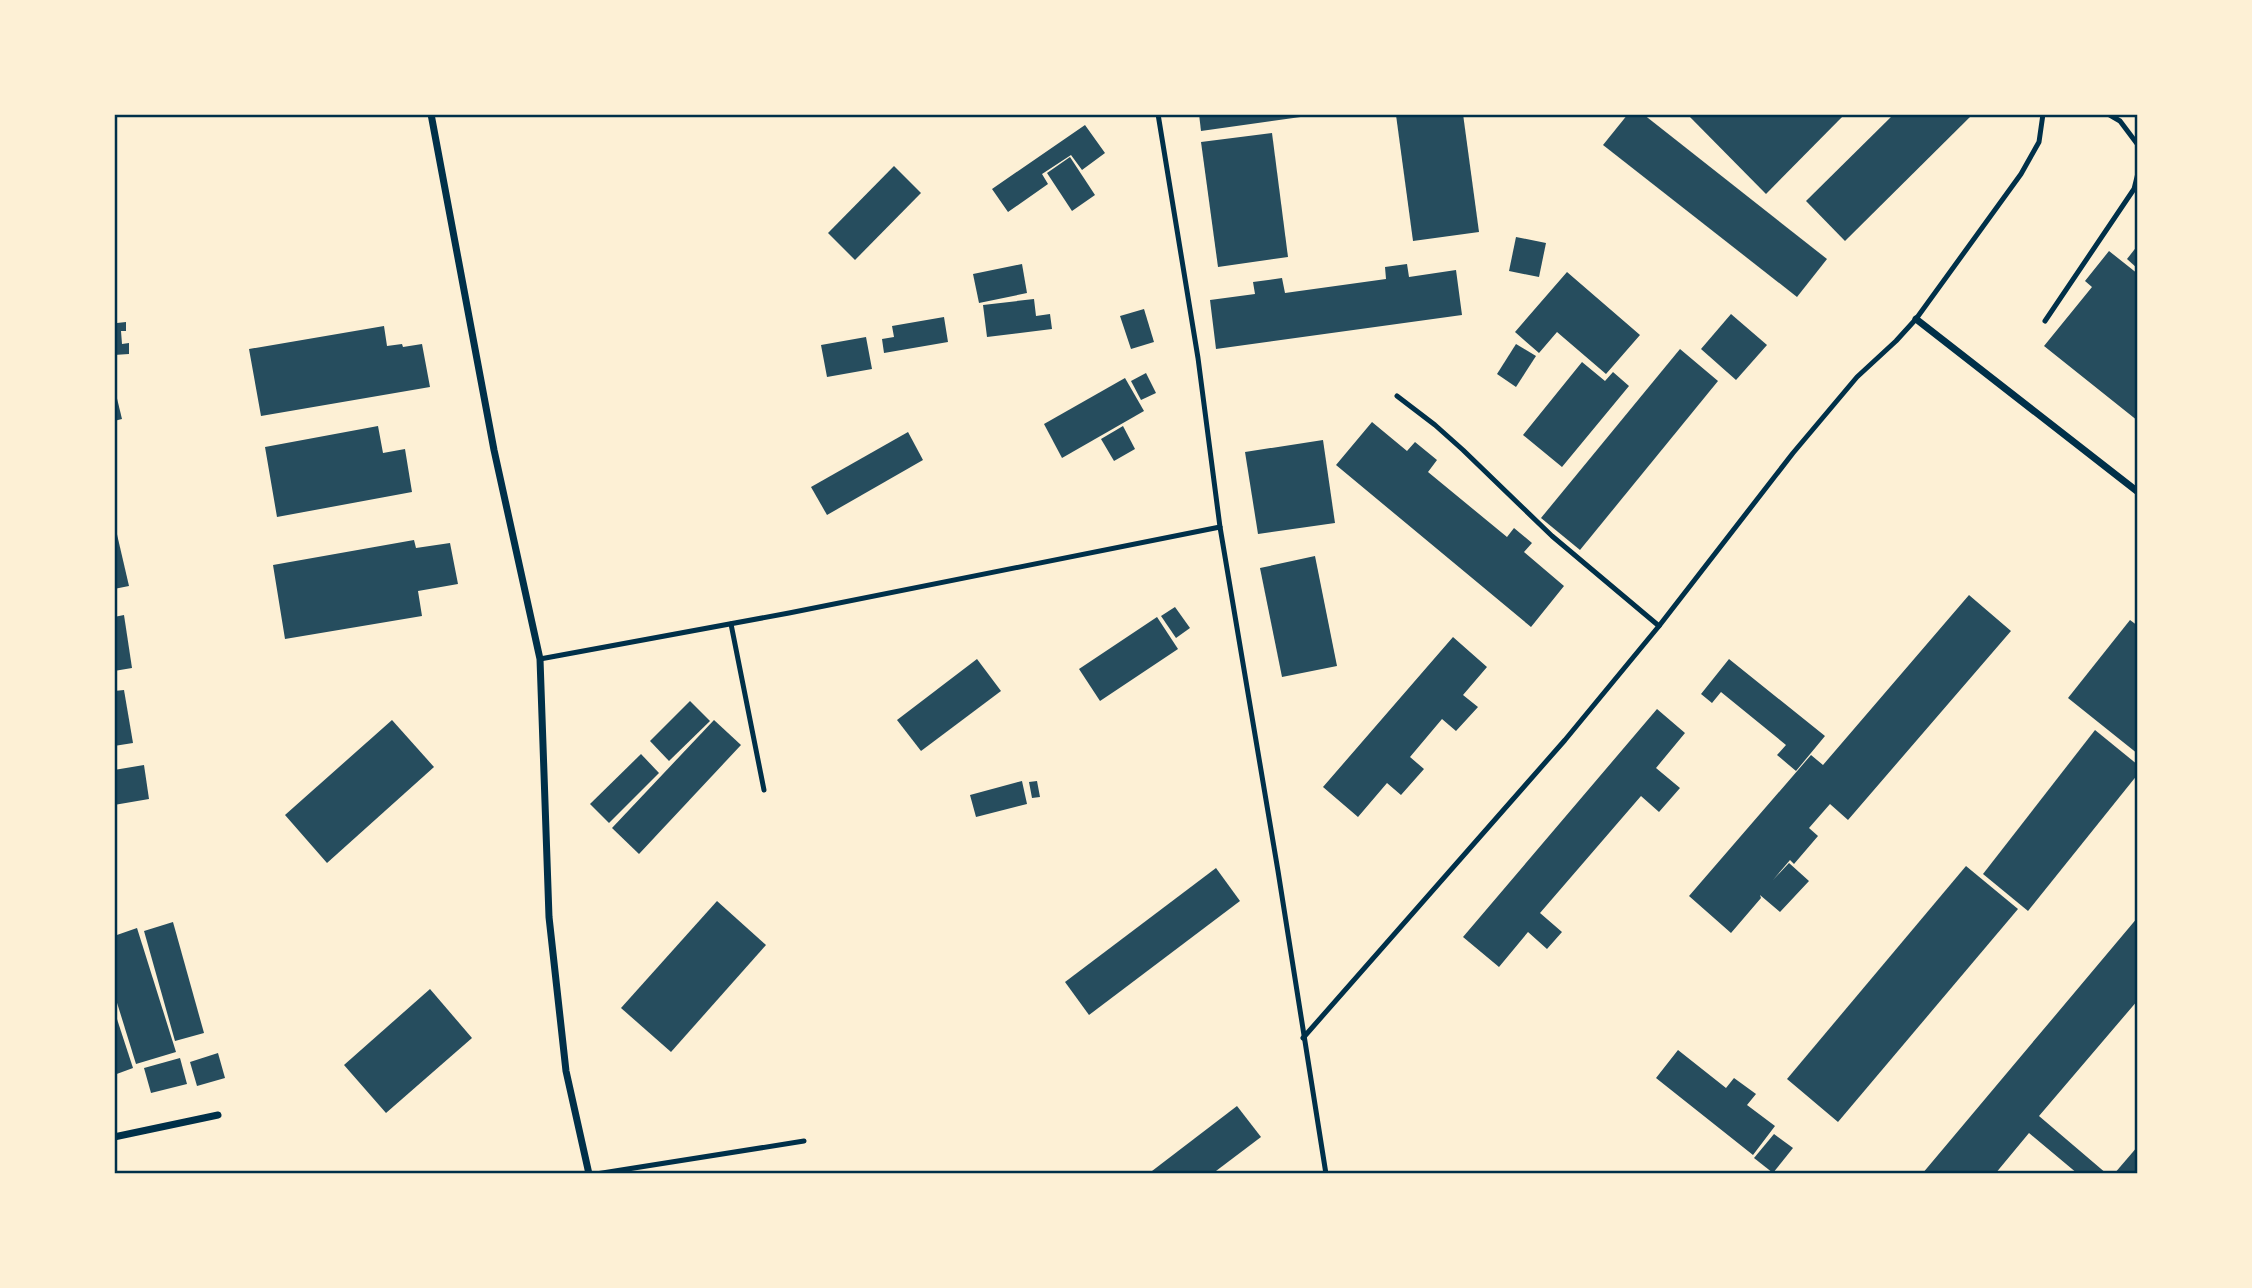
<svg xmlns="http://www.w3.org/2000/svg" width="2252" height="1288" font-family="Inter,sans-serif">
  <rect width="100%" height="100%" fill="#fdf0d5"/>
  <g fill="#264d5e">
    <path d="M1199,114h116v1l-114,16z"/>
    <path d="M1403,114h60l16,118 -66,9 -17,-126z"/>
    <path d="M1628,114h15l184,145 -30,38 -194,-152z"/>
    <path d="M1687,114h158l-79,80z"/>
    <path d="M1894,114h79l-128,127 -39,-40z"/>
    <path d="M1085,125l20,28 -23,17 -11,-15 -29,19 6,10 -40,28 -16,-23z"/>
    <path d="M1272,133l16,124 -70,10 -17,-125z"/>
    <path d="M1070,157l25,38 -23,16 -25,-38z"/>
    <path d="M894,166l27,27 -66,67 -27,-27z"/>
    <path d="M1516,237l30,6 -7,34 -30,-6z"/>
    <path d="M2138,245v24l-11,-10z"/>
    <path d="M2109,251l29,23v147l-94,-75 48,-59 -7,-6z"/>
    <path d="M1022,264l5,29 -48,10 -6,-29z"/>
    <path d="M1407,264l2,13 47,-7 6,45 -246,34 -6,-49 45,-6 -2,-12 29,-4 3,15 101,-14 -1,-12z"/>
    <path d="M1567,272l73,63 -34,39 -49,-42 -18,21 -24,-21z"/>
    <path d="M1034,299l2,17 14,-2 2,15 -65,8 -4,-32z"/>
    <path d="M114,308h2l1,15 9,-1v9h-5l1,13 7,-1v11l-15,1z"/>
    <path d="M1144,309l10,33 -23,7 -11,-33z"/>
    <path d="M1731,314l36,31 -31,35 -35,-31z"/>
    <path d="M944,317l4,25 -64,11 -2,-14 12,-2 -2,-11z"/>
    <path d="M384,326l3,20 15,-2 1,3 19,-3 8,43 -169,29 -12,-67z"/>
    <path d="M866,337l6,32 -45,8 -6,-32z"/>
    <path d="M1516,344l20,12 -20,31 -19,-13z"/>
    <path d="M1680,349l38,32 -138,169 -39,-32z"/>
    <path d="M1582,362l23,19 8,-9 16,14 -67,81 -39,-32z"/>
    <path d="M1146,373l10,20 -15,7 -10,-19z"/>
    <path d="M1125,378l19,33 -82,47 -18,-34z"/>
    <path d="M114,386l8,33 -8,2z"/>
    <path d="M1372,422l35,29 8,-9 22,18 -9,12 79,65 7,-9 18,15 -8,9 40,34 -33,41 -195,-162z"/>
    <path d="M378,426l5,27 22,-4 7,43 -135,25 -12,-70z"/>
    <path d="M1123,426l12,23 -21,12 -13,-22z"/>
    <path d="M908,432l15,28 -96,55 -16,-28z"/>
    <path d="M1323,440l12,83 -77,11 -13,-82z"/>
    <path d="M116,530l13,56 -15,3v-58z"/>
    <path d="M414,540l2,8 34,-5 8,41 -40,7 4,25 -137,23 -12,-74z"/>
    <path d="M1315,556l22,110 -55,11 -22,-109z"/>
    <path d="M1969,595l42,36 -163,189 -18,-16 -21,24 9,8 -24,28 -4,-4 -17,20 16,-17 20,18 -29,31 -20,-17 1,3 -30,35 -42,-37 122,-141 12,10z"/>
    <path d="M1175,607l15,21 -14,10 -15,-22z"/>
    <path d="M124,615l8,53 -18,3v-54z"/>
    <path d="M1157,617l21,32 -78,52 -21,-32z"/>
    <path d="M2130,620l8,6v128l-70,-56z"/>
    <path d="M1453,637l34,30 -24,28 15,12 -22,24 -14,-12 -32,38 14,12 -23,26 -14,-12 -29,34 -35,-30z"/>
    <path d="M977,659l24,32 -80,60 -24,-31z"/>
    <path d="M1729,659l96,77 -29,35 -19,-16 9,-10 -65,-53 -9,11 -11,-9z"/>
    <path d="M124,690l9,53 -19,3v-55z"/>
    <path d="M690,701l20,20 -41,40 -19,-20z"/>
    <path d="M1657,709l28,24 -29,35 24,20 -21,24 -18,-16 -101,117 22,19 -15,17 -19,-17 -29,35 -36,-30z"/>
    <path d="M392,720l42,47 -107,96 -42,-48z"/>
    <path d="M714,720l27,25 -102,109 -27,-26z"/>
    <path d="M2095,730l43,35v9l-110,137 -45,-37z"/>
    <path d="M641,754l18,19 -50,50 -19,-19z"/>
    <path d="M144,765l5,34 -35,6v-35z"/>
    <path d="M1022,781l5,23 -51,13 -6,-22z"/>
    <path d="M1037,781l3,16 -8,1 -3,-16z"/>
    <path d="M1966,866l52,43 -180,213 -51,-43z"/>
    <path d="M1216,868l24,33 -151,114 -24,-33z"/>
    <path d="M717,901l49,44 -95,107 -50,-44z"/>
    <path d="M2138,917v83l-99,116 68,58h-29l-49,-41 -34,41h-73z"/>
    <path d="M173,922l31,111 -29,8 -31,-110z"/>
    <path d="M137,928l39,124 -40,12 -22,-71v-57z"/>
    <path d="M430,989l42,49 -86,75 -42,-48z"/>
    <path d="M116,1016l17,52 -19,7v-58z"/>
    <path d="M1678,1050l48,38 8,-10 22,16 -9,11 28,21 -22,29 -97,-77z"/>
    <path d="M218,1053l7,25 -28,8 -7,-24z"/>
    <path d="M180,1058l7,26 -36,9 -7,-25z"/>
    <path d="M1237,1106l24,31 -49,37h-58l-2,-3z"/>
    <path d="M1774,1134l19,14 -20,25 -19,-15z"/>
    <path d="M2138,1146v28h-24z"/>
  </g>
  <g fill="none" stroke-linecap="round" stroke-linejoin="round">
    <g stroke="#003049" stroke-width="5">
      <path d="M1158,114l40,244 22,169 58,344 48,303"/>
      <path d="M2108,114l12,7 18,24"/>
      <path d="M2045,321l89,-132 4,-16"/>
      <path d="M1397,396l38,29 28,25 89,86 107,90"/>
      <path d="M731,624l33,166"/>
      <path d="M540,659l249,-46 431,-86"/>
      <path d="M1303,1038l262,-298 94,-114 134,-173 64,-76 39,-36 20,-22 105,-145 18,-32 4,-28"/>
      <path d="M596,1174l208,-33"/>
    </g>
    <g stroke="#003049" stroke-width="7">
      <path d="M431,114l63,336 46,209 9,258 17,154 23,103"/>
      <path d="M1916,319l222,173"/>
      <path d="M114,1137l104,-22"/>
    </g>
  </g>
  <rect width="2252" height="1288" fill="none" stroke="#fdf0d5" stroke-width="231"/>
  <rect x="116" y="116" width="2020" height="1056" fill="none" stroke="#003049" stroke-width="2.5"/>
</svg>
